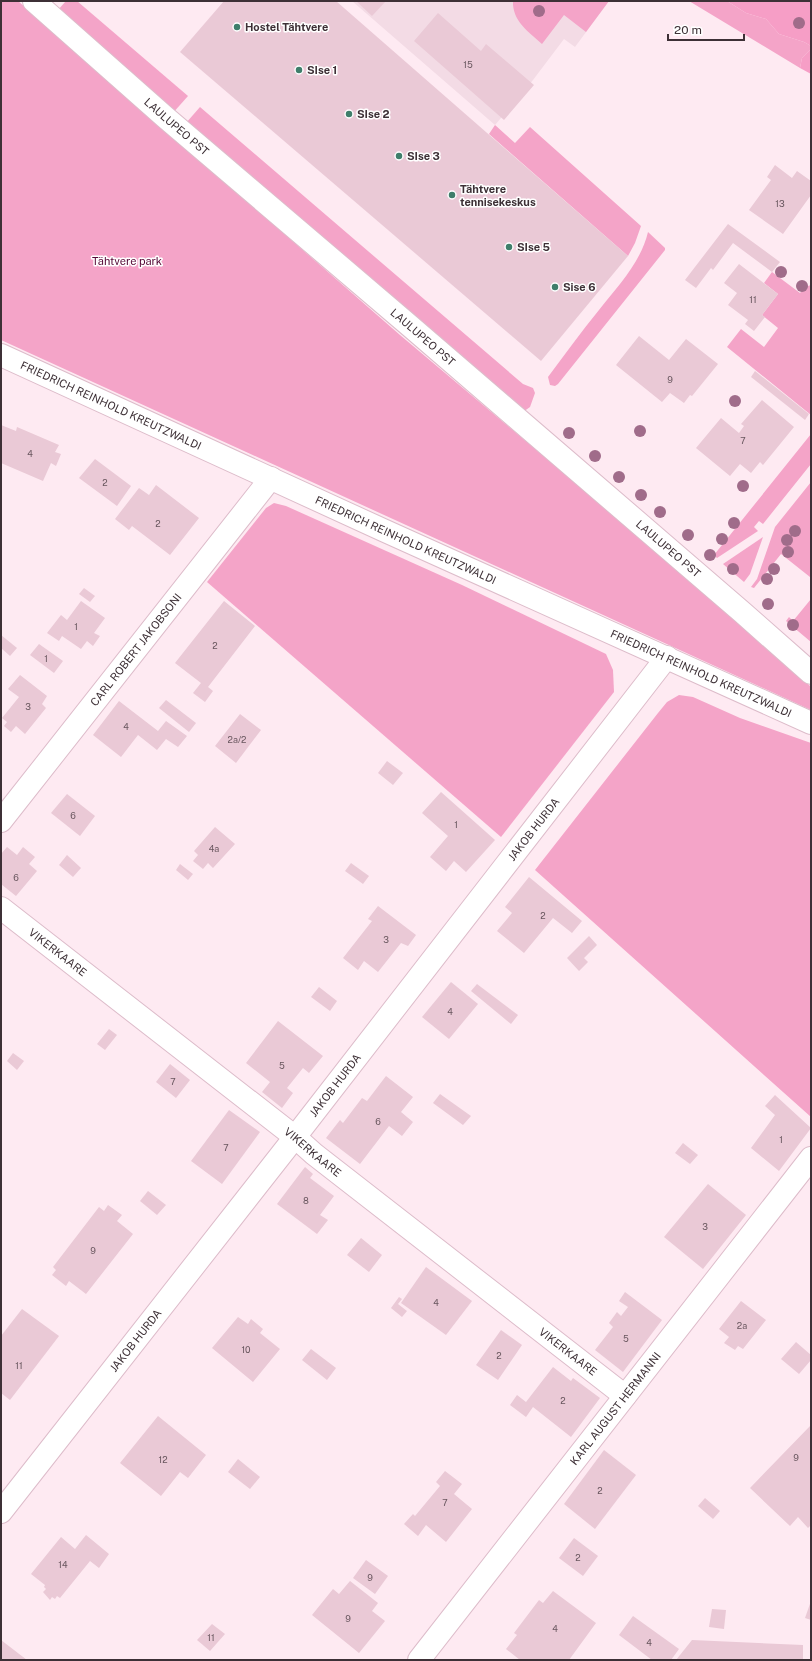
<svg xmlns="http://www.w3.org/2000/svg" width="812" height="1661" font-family="'Public Sans',sans-serif">
  <rect width="100%" height="100%" fill="#feeaf2"/>
  <path fill="#f3dbe5" d="M352,1h257l-34,46 -11,-8 -31,41 -38,45z"/>
  <g fill="#f4a4c8">
    <path d="M1,1h17l382,334 369,311 42,41v23l-810,-370z"/>
    <path d="M66,1h11l111,95 -16,18 -115,-103z"/>
    <path d="M513,1h96l-23,31 -22,-17 -22,29c-13,-12 -30,-23 -29,-43z"/>
    <path d="M689,1h38l19,12 20,6 13,15 25,8 7,4v3l-9,9 -2,10z"/>
    <path d="M200,107l323,277 10,4 2,5 -5,14 -7,5 -337,-289z"/>
    <path d="M495,125l20,18 15,-16 111,99 -6,17 -7,13 -139,-122z"/>
    <path d="M648,232l17,16v2l-107,134 -3,2 -5,-1 -2,-8c17,-23 33,-45 51,-67 19,-24 42,-48 49,-78z"/>
    <path d="M772,272l28,21 5,-6 6,-2v130l-84,-68 14,-18 23,18 14,-19 -16,-13 16,-21 -14,-11z"/>
    <path d="M811,434v30l-48,60 -4,-3 -5,6 4,4 -41,27 -3,-3z"/>
    <path d="M811,482v93l-1,2 -29,-23 -27,34 -3,-1 6,-8 18,-52z"/>
    <path d="M274,503l12,3 176,79 144,69 7,16 1,22 -113,145 -294,-255 59,-74z"/>
    <path d="M763,537l-13,37 -6,8 -21,-18z"/>
    <path d="M811,599v43l-25,-21 3,-4 4,4z"/>
    <path d="M679,695l14,2 47,21 71,25v374l-276,-247 123,-157 9,-11z"/>
  </g>
  <g fill="#f69ec6">
    <path d="M727,1h84v45l-7,-4 -25,-8 -13,-15 -20,-6z"/>
    <path d="M811,49v25l-11,-6 2,-10z"/>
  </g>
  <g fill="#eac9d6">
    <path d="M224,1h112l292,255 -87,105 -361,-309z"/>
    <path d="M356,1h30l-14,15z"/>
    <path d="M438,13l43,38 5,-7 48,41 -30,35 -90,-79z"/>
    <path d="M775,165l17,13 5,-7 14,10v14l-28,39 -34,-24 22,-30 -4,-3z"/>
    <path d="M728,224l52,38 -8,10 -39,-29 -20,27 -2,-2 -15,20 -11,-8z"/>
    <path d="M739,264l39,30 -16,21 3,2 -11,14 -9,-7 3,-4 -20,-15 9,-12 -13,-10z"/>
    <path d="M639,336l30,24 17,-21 32,25 -26,32 -2,-1 -6,8 -14,-10 -8,9 -46,-37z"/>
    <path d="M755,371l54,43 -4,6 -54,-43z"/>
    <path d="M762,400l32,27 -31,38 -3,-3 -9,11 -11,-9 -10,12 -34,-28 25,-30 18,15 5,-7 -3,-2z"/>
    <path d="M1,425l15,6 1,-4 42,18 -4,7 6,2 -5,12 -5,-3 -8,18 -42,-18z"/>
    <path d="M95,459l36,27 -14,20 -38,-28z"/>
    <path d="M156,485l43,33 -29,37 -38,-29 -3,4 -14,-11 24,-31 10,7z"/>
    <path d="M84,588l11,8 -5,6 -11,-8z"/>
    <path d="M81,601l24,17 -11,15 6,3 -7,10 -6,-5 -6,8 -19,-13 -3,5 -12,-8 14,-18 6,5z"/>
    <path d="M224,601l31,25 -47,61 5,4 -8,11 -12,-9 8,-10 -26,-20z"/>
    <path d="M1,635l16,13 -7,8 -9,-8z"/>
    <path d="M39,644l24,17 -9,12 -24,-18z"/>
    <path d="M20,675l27,21 -5,8 4,4 -21,26 -9,-8 -5,6 -7,-6 3,-4 -5,-4 17,-21 -11,-8z"/>
    <path d="M166,700l30,23 -7,9 -30,-24z"/>
    <path d="M119,701l39,30 8,-10 21,15 -9,11 -12,-8 -9,11 -19,-15 -17,22 -28,-22z"/>
    <path d="M240,714l21,16 -25,33 -21,-17z"/>
    <path d="M387,761l16,12 -10,12 -15,-12z"/>
    <path d="M441,792l54,48 -29,32 -12,-11 -8,10 -16,-14 18,-21 -26,-23z"/>
    <path d="M67,794l28,22 -15,20 -29,-23z"/>
    <path d="M215,827l20,17 -22,24 -5,-5 -5,6 -10,-8 5,-6 -4,-4z"/>
    <path d="M7,847l10,8 6,-8 12,10 -6,7 8,7 -21,25 -15,-12v-30z"/>
    <path d="M67,855l14,13 -8,9 -14,-12z"/>
    <path d="M351,863l18,13 -6,8 -18,-13z"/>
    <path d="M180,864l13,10 -5,6 -12,-10z"/>
    <path d="M529,877l53,44 -10,12 -19,-15 -29,35 -27,-22 15,-18 -7,-6z"/>
    <path d="M378,906l38,29 -8,11 -7,-3 -23,29 -14,-11 -6,9 -15,-12 29,-37 -4,-2z"/>
    <path d="M589,936l8,9 -13,13 4,4 -9,9 -12,-13z"/>
    <path d="M451,982l27,22 -29,35 -27,-22z"/>
    <path d="M477,984l41,31 -7,9 -40,-33z"/>
    <path d="M319,987l18,14 -7,10 -19,-14z"/>
    <path d="M278,1021l45,35 -14,17 -6,-5 -16,20 6,5 -11,15 -20,-16 8,-10 -24,-19z"/>
    <path d="M109,1029l8,6 -12,15 -8,-6z"/>
    <path d="M13,1053l11,8 -7,9 -10,-9z"/>
    <path d="M170,1064l20,16 -14,18 -20,-16z"/>
    <path d="M386,1076l27,21 -12,15 12,10 -11,14 -13,-10 -29,38 -34,-26 14,-18 3,3 19,-25 5,3z"/>
    <path d="M440,1094l31,22 -8,9 -30,-22z"/>
    <path d="M775,1095l36,33 -32,43 -28,-23 24,-33 -10,-9z"/>
    <path d="M229,1110l31,22 -38,52 -31,-23z"/>
    <path d="M683,1143l15,12 -8,9 -15,-11z"/>
    <path d="M305,1167l8,7 -3,4 24,18 -14,19 8,5 -11,14 -40,-30z"/>
    <path d="M708,1184l38,31 -43,54 -39,-32z"/>
    <path d="M148,1191l18,14 -9,10 -17,-14z"/>
    <path d="M108,1205l14,10 -5,6 16,13 -47,60 -17,-13 -3,5 -14,-11 4,-5 -3,-3 46,-60 5,4z"/>
    <path d="M361,1238l21,17 -13,17 -22,-17z"/>
    <path d="M426,1267l46,34 -26,34 -45,-32z"/>
    <path d="M625,1292l37,28 -39,52 -28,-22 18,-23 -4,-4 8,-11 4,4 7,-9 -9,-6z"/>
    <path d="M399,1297l3,2 -4,5 9,7 -5,6 -11,-9z"/>
    <path d="M741,1301l25,19 -23,29 -5,-3 -3,4 -11,-7 5,-6 -10,-8z"/>
    <path d="M22,1309l37,27 -49,64 -9,-7v-57z"/>
    <path d="M238,1317l10,7 3,-5 12,10 -3,4 20,16 -27,33 -41,-34z"/>
    <path d="M501,1330l21,15 -24,35 -22,-15z"/>
    <path d="M796,1342l15,13v5l-12,14 -18,-15z"/>
    <path d="M311,1349l25,19 -9,12 -25,-20z"/>
    <path d="M553,1367l18,14 2,-3 27,20 -29,39 -38,-30 -7,10 -16,-12 7,-10 9,7z"/>
    <path d="M158,1416l48,39 -18,23 -8,-6 -19,24 -41,-33z"/>
    <path d="M811,1425v100l-3,3 -10,-11 -8,9 -40,-38z"/>
    <path d="M604,1450l32,25 -41,54 -31,-25z"/>
    <path d="M238,1459l22,18 -10,12 -22,-17z"/>
    <path d="M445,1471l17,13 -8,10 18,15 -26,33 -20,-17 -8,11 -14,-12 9,-10 2,2 25,-30 -4,-4z"/>
    <path d="M705,1498l15,13 -7,8 -15,-13z"/>
    <path d="M86,1535l23,19 -10,14 -9,-7 -30,37 -3,-2 -2,3 -3,-2 -2,3 -7,-8 3,-3 -2,-2 1,-2 -14,-11 30,-37 14,12z"/>
    <path d="M574,1538l24,18 -15,20 -24,-18z"/>
    <path d="M366,1560l22,16 -13,18 -22,-16z"/>
    <path d="M350,1581l28,22 -6,8 13,10 -26,32 -47,-38 21,-26 6,5z"/>
    <path d="M553,1591l43,32 -27,37h-49l-14,-11 11,-14 -3,-2 25,-33 4,3z"/>
    <path d="M811,1601v19l-6,-2z"/>
    <path d="M712,1609l14,1 -2,19 -15,-2z"/>
    <path d="M633,1616l46,33 -8,11h-19l-33,-25z"/>
    <path d="M212,1624l13,10 -15,17 -13,-11z"/>
    <path d="M1,1640l26,20h-26z"/>
    <path d="M692,1640l111,5v15h-127z"/>
  </g>
  <g fill="none" stroke-linecap="round" stroke-linejoin="round">
    <defs>
      <g id="minor">
        <path id="s1" d="M34,1l131,116 245,209 332,286 69,61"/>
        <path id="s2" d="M1,821l270,-343"/>
        <path id="s3" d="M1,908l294,229 19,17 311,242"/>
        <path id="s4" d="M1,1512l294,-375 372,-480"/>
        <path id="s5" d="M419,1660l392,-502"/>
      </g>
      <g id="major">
        <path id="s6" d="M1,355l382,175 428,193"/>
      </g>
    </defs>
    <use href="#minor" stroke="#ddbcca" stroke-width="24"/>
    <use href="#major" stroke="#ddbcca" stroke-width="24"/>
    <use href="#minor" stroke="#fff" stroke-width="22"/>
    <use href="#major" stroke="#fff" stroke-width="22"/>
  </g>
  <g fill="#a06c8a">
    <circle cx="539" cy="11" r="6"/>
    <circle cx="799" cy="23" r="6"/>
    <circle cx="781" cy="272" r="6"/>
    <circle cx="802" cy="286" r="6"/>
    <circle cx="735" cy="401" r="6"/>
    <circle cx="640" cy="431" r="6"/>
    <circle cx="569" cy="433" r="6"/>
    <circle cx="595" cy="456" r="6"/>
    <circle cx="619" cy="477" r="6"/>
    <circle cx="743" cy="486" r="6"/>
    <circle cx="641" cy="495" r="6"/>
    <circle cx="660" cy="512" r="6"/>
    <circle cx="734" cy="523" r="6"/>
    <circle cx="795" cy="531" r="6"/>
    <circle cx="688" cy="535" r="6"/>
    <circle cx="722" cy="539" r="6"/>
    <circle cx="787" cy="540" r="6"/>
    <circle cx="788" cy="552" r="6"/>
    <circle cx="710" cy="555" r="6"/>
    <circle cx="733" cy="569" r="6"/>
    <circle cx="774" cy="569" r="6"/>
    <circle cx="767" cy="579" r="6"/>
    <circle cx="768" cy="604" r="6"/>
    <circle cx="793" cy="625" r="6"/>
  </g>
  <g fill="#3f7e6b" stroke="#fff" stroke-width="1.5">
    <circle cx="237" cy="27" r="4"/>
    <circle cx="299" cy="70" r="4"/>
    <circle cx="349" cy="114" r="4"/>
    <circle cx="399" cy="156" r="4"/>
    <circle cx="452" cy="195" r="4"/>
    <circle cx="509" cy="247" r="4"/>
    <circle cx="555" cy="287" r="4"/>
  </g>
  <g text-anchor="middle" dominant-baseline="central" stroke-width="3" stroke-linejoin="round" paint-order="stroke">
    <g font-size="9" fill="#68565e">
      <text x="468" y="64">15</text>
      <text x="780" y="203">13</text>
      <text x="753" y="299">11</text>
      <text x="670" y="379">9</text>
      <text x="743" y="440">7</text>
      <text x="30" y="453">4</text>
      <text x="105" y="482">2</text>
      <text x="158" y="523">2</text>
      <text x="76" y="626">1</text>
      <text x="215" y="645">2</text>
      <text x="46" y="658">1</text>
      <text x="28" y="706">3</text>
      <text x="126" y="726">4</text>
      <text x="237" y="739">2a/2</text>
      <text x="73" y="815">6</text>
      <text x="456" y="824">1</text>
      <text x="214" y="848">4a</text>
      <text x="16" y="877">6</text>
      <text x="543" y="915">2</text>
      <text x="386" y="939">3</text>
      <text x="450" y="1011">4</text>
      <text x="282" y="1065">5</text>
      <text x="173" y="1081">7</text>
      <text x="378" y="1121">6</text>
      <text x="781" y="1139">1</text>
      <text x="226" y="1147">7</text>
      <text x="306" y="1200">8</text>
      <text x="705" y="1226">3</text>
      <text x="93" y="1250">9</text>
      <text x="436" y="1302">4</text>
      <text x="742" y="1325">2a</text>
      <text x="626" y="1338">5</text>
      <text x="246" y="1349">10</text>
      <text x="499" y="1355">2</text>
      <text x="19" y="1365">11</text>
      <text x="563" y="1400">2</text>
      <text x="796" y="1457">9</text>
      <text x="163" y="1459">12</text>
      <text x="600" y="1490">2</text>
      <text x="445" y="1502">7</text>
      <text x="578" y="1557">2</text>
      <text x="63" y="1564">14</text>
      <text x="370" y="1577">9</text>
      <text x="348" y="1618">9</text>
      <text x="555" y="1628">4</text>
      <text x="211" y="1637">11</text>
      <text x="649" y="1642">4</text>
    </g>
    <g font-size="11" font-weight="bold" fill="#3d3036" stroke="#fff" text-anchor="start">
      <text x="245" y="27">Hostel Tähtvere</text>
      <text x="307" y="70">SIse 1</text>
      <text x="357" y="114">SIse 2</text>
      <text x="407" y="156">SIse 3</text>
      <text x="460" y="189">Tähtvere<tspan x="460" dy="13">tennisekeskus</tspan></text>
      <text x="517" y="247">SIse 5</text>
      <text x="563" y="287">Sise 6</text>
    </g>
    <g font-size="11" fill="#3d3036" stroke="#fff">
      <text stroke="none"><textPath href="#s1" startOffset="190">LAULUPEO PST</textPath></text>
      <text stroke="none"><textPath href="#s1" startOffset="514">LAULUPEO PST</textPath></text>
      <text stroke="none"><textPath href="#s6" startOffset="121">FRIEDRICH REINHOLD KREUTZWALDI</textPath></text>
      <text stroke="none"><textPath href="#s6" startOffset="445">FRIEDRICH REINHOLD KREUTZWALDI</textPath></text>
      <text stroke="none"><textPath href="#s1" startOffset="838">LAULUPEO PST</textPath></text>
      <text stroke="none"><textPath href="#s2" startOffset="218">CARL ROBERT JAKOBSONI</textPath></text>
      <text stroke="none"><textPath href="#s6" startOffset="769">FRIEDRICH REINHOLD KREUTZWALDI</textPath></text>
      <text stroke="none"><textPath href="#s4" startOffset="866">JAKOB HURDA</textPath></text>
      <text stroke="none"><textPath href="#s3" startOffset="72">VIKERKAARE</textPath></text>
      <text stroke="none"><textPath href="#s4" startOffset="542">JAKOB HURDA</textPath></text>
      <text stroke="none"><textPath href="#s3" startOffset="396">VIKERKAARE</textPath></text>
      <text stroke="none"><textPath href="#s4" startOffset="218">JAKOB HURDA</textPath></text>
      <text stroke="none"><textPath href="#s3" startOffset="720">VIKERKAARE</textPath></text>
      <text stroke="none"><textPath href="#s5" startOffset="319">KARL AUGUST HERMANNI</textPath></text>
    </g>
    <g font-size="11" fill="#540534" stroke="#fff">
      <text x="127" y="261">Tähtvere park</text>
    </g>
  </g>
  <rect width="812" height="1661" fill="none" stroke="#3d3036" stroke-width="4"/>
  <path d="M668 34v6h76v-6" fill="none" stroke="#3d3036" stroke-width="2"/>
  <text x="674" y="34" font-size="12" fill="#3d3036" stroke="#ffffff" stroke-width="3" paint-order="stroke">20 m</text>
</svg>
